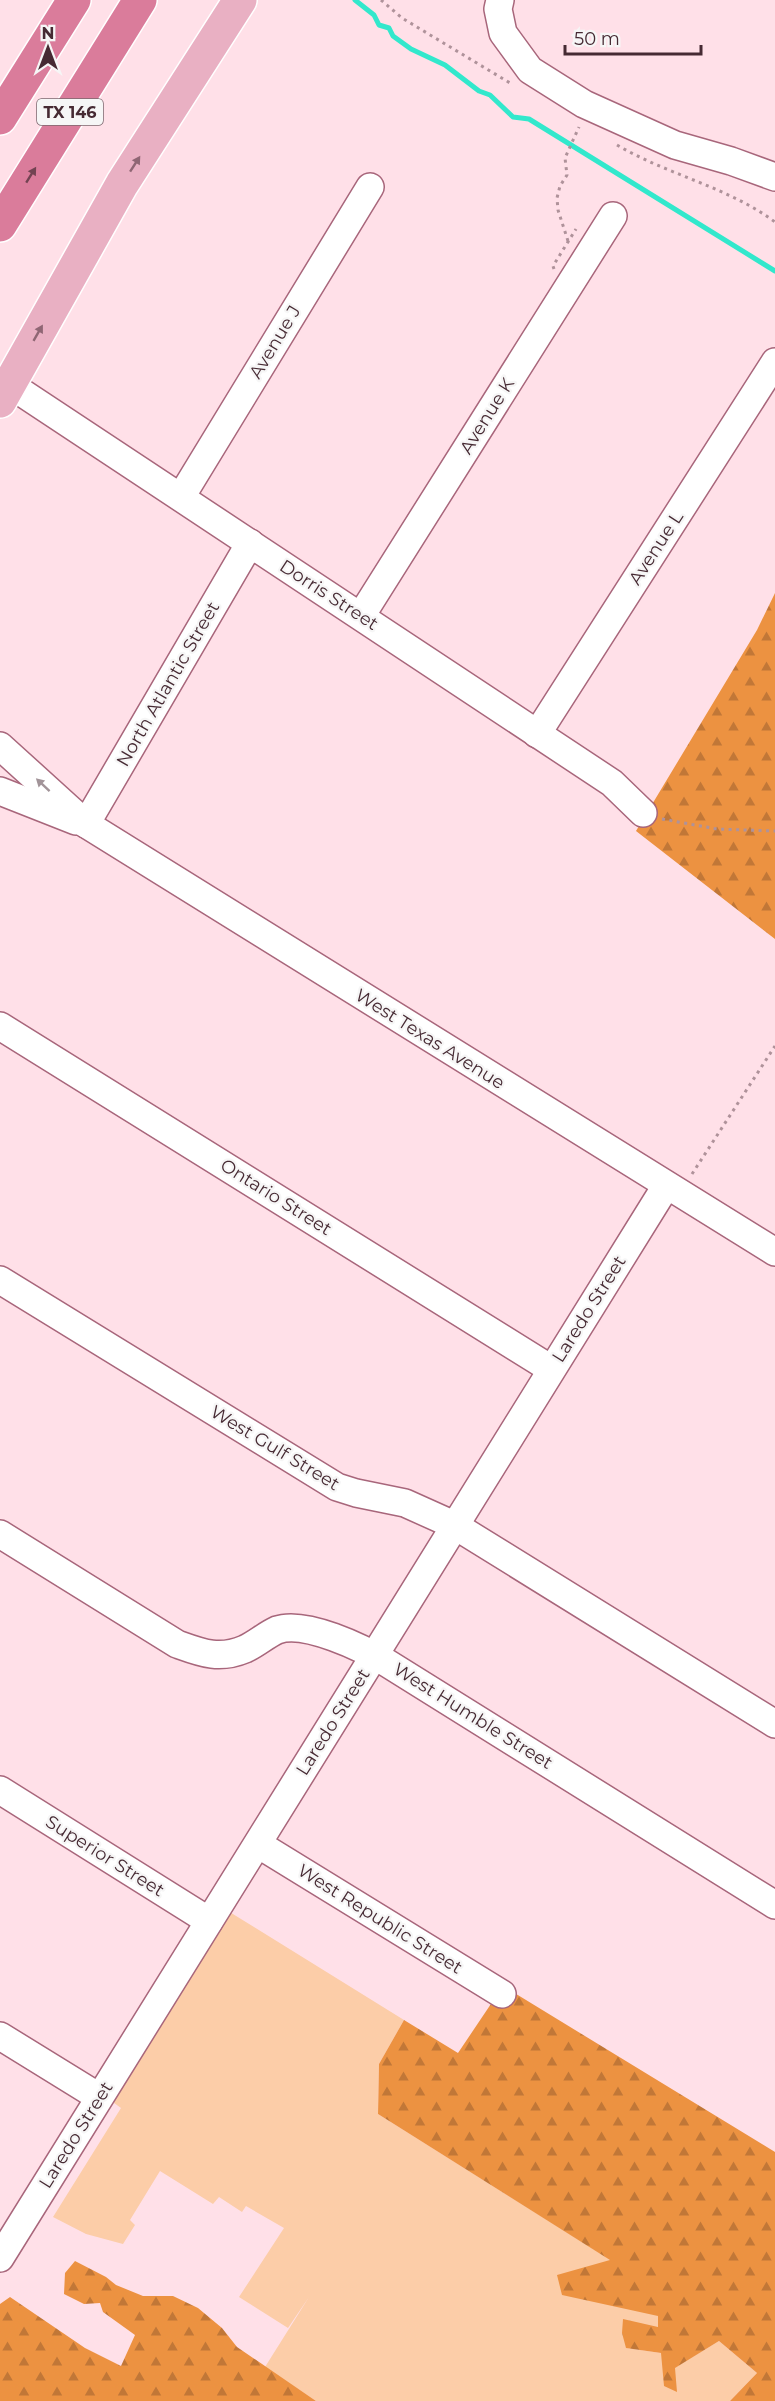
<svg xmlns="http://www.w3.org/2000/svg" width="775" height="2401" font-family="Montserrat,sans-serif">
  <defs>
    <pattern id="forest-firs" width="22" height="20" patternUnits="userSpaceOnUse" patternTransform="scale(1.5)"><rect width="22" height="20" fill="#ec9241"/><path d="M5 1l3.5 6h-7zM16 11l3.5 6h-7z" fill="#c17737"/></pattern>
  </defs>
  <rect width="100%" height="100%" fill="#ffe0e8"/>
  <path fill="#fccda8" d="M228,1911l176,109 -25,44 -1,50 233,146 47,56v11l-31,21 34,5 13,15 45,-27 38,32 -27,28h-414l-51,-34 44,-70 -21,31 -49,-31 45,-69 -38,-22 -4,6 -23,-15 -6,7 -53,-33 -30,49 5,5 -12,19 -37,-10 -33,-17 68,-109 -11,-8z"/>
  <g fill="url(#forest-firs)">
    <path d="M775,593v346l-139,-108 121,-201z"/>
    <path d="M503,1986l272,166v249h-45l27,-28 -38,-32 -44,27 2,24 -13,-6 -3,-33 -35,-5 -4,-15 1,-14 35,8v-11l-96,-21 -5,-20 53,-15 -232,-146 1,-50 25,-44 54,33z"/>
    <path d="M75,2261l31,16 10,8 27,11h30l25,12 24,20 15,19 79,54h-316v-97l10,-7 75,51 36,18 14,-31 -32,-23 -3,-9 -16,1 -20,-10 1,-21z"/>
  </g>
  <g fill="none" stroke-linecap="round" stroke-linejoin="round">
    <path stroke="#32e8cc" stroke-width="5" d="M355,0l19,15 5,10 10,3 4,8 18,13 34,16 34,26 11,4 23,22 16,2 246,152"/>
    <defs>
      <g id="minor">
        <path d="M500,0l-2,9 5,24 27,37 54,34 91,41 56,16 44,16"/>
        <path d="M9,384l603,399 31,30"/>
        <path d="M181,497l189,-310"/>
        <path d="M361,616l252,-400"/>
        <path d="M537,734l238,-372"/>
        <path d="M0,746l86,78 689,428"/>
        <path d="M0,791l76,30"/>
        <path d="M86,824l164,-281"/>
        <path d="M0,1026l551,343"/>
        <path d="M0,1280l337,207 19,6 49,10 49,22 321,199"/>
        <path d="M0,1534l177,110c25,9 42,16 68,5 11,-5 21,-14 32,-19 28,-10 86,18 110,33l388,242"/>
        <path d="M0,1790l209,131"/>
        <path d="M258,1844l244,150"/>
        <path d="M0,2036l99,61"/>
        <path d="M0,2258l666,-1072"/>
      </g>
      <path id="major" d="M0,401l122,-217 118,-184"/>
      <g id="highway">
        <path d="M0,118l74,-118"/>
        <path d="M0,225l140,-225"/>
      </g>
    </defs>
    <use href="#minor" stroke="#a8667b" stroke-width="30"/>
    <use href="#major" stroke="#fff" stroke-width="36"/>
    <use href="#highway" stroke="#fff" stroke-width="36"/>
    <g stroke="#af929a" stroke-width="3" stroke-dasharray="3 4.5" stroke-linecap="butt">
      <path d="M381,0l21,18 108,65"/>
      <path d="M617,145c51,30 111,42 158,77"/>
      <path d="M568,241l-10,-31 -1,-12 3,-12 7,-11 -2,-17 14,-31"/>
      <path d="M554,269l-1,-3 23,-37"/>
      <path d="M662,819l55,10 58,2"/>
      <path d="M692,1174l83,-128"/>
    </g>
    <use href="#minor" stroke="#fff" stroke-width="27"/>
    <use href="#major" stroke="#e9b0c3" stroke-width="33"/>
    <use href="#highway" stroke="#da7c9b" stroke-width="33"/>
  </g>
  <defs><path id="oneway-solid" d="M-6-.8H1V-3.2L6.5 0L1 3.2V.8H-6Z" transform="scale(1.5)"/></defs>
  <g fill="#8f6674">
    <use href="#oneway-solid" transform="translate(135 164) rotate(-57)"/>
    <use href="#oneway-solid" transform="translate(38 333) rotate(-60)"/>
  </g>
  <use fill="#724352" href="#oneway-solid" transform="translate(31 175) rotate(-58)"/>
  <use fill="#a29499" href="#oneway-solid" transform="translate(43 785) rotate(-137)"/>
  <g text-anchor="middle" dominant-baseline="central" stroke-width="4.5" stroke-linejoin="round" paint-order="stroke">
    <rect fill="#f6f6f6" stroke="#7b676e" stroke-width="1.5" x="37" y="99" width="66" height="26" rx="4.5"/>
    <g font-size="16" font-weight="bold" fill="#462a33">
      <text x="70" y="112">TX 146</text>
    </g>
    <g font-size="18" fill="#462a33" stroke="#f6f6f6">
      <text transform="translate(275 342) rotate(-59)">Avenue J</text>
      <text transform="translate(487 416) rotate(-58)">Avenue K</text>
      <text transform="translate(656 548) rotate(-57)">Avenue L</text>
      <text transform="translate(329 595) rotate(33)">Dorris Street</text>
      <text transform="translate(168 684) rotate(-60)">North Atlantic Street</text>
      <text transform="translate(430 1039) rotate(32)">West Texas Avenue</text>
      <text transform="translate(276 1197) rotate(32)">Ontario Street</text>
      <text transform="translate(589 1309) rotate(-58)">Laredo Street</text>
      <text transform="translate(275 1448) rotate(31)">West Gulf Street</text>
      <text transform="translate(473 1716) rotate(32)">West Humble Street</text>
      <text transform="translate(333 1722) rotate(-58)">Laredo Street</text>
      <text transform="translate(105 1856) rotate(32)">Superior Street</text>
      <text transform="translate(380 1919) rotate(32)">West Republic Street</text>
      <text transform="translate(76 2135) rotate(-58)">Laredo Street</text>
    </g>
  </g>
  <g transform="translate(48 48)" stroke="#f6f6f6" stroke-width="4.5" paint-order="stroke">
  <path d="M0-4.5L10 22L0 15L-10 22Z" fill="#462a33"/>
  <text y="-9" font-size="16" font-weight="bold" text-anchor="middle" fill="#462a33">N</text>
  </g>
  <path d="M565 45v9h136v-9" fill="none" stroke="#462a33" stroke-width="3"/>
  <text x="574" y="45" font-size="18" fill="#462a33" stroke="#f6f6f6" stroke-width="4.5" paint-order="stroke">50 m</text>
</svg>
